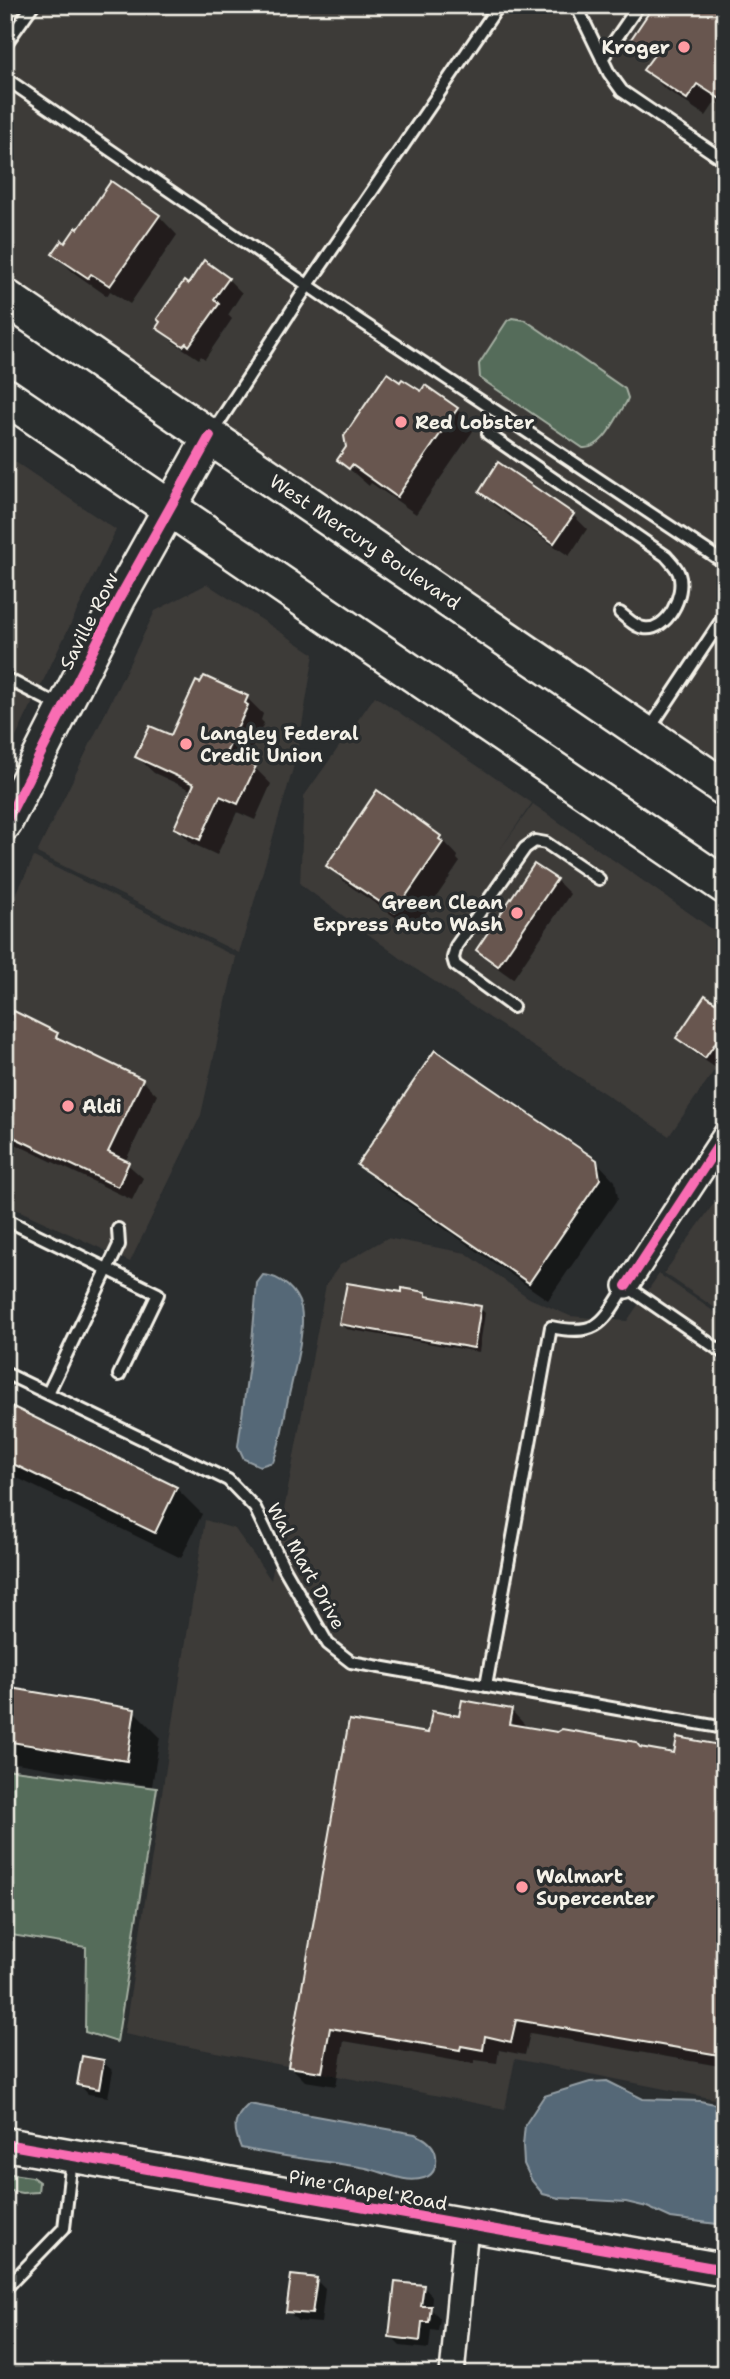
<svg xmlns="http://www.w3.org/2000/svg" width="730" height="2379" font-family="'Shantell Sans',sans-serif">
  <rect width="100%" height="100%" fill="#2a2d2e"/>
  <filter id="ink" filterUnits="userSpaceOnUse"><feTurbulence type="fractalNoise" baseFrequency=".0143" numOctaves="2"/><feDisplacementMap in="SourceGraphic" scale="14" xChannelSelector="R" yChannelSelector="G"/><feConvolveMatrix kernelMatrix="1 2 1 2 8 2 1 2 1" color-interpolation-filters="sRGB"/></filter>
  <g filter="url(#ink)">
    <g fill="#3c3a38">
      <path d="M5,5h720v779l-720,-487z"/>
      <path d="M5,455l111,75 -111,230z"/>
      <path d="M207,584l107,70 -17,101 -58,198 -202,-100 118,-242z"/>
      <path d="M375,696l157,107 -31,45 32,-44 192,134v117l-56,81 -255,-168 -114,-84 4,-88z"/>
      <path d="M34,857l202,100 -35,158 -71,147 -125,-58v-287z"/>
      <path d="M725,1188v127l-61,-42z"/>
      <path d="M387,1238l79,15 63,45 41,18 57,5 32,-47 66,45v782l-210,-42 -10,50 -381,-75 81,-514 30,9 36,51 55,-296 14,-19z"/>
    </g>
    <g fill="#546c5a" stroke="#a4aea1" stroke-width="2">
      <path d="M512,318l13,2 100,69 3,9 -2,5c-10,15 -23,47 -43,45l-103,-70 -1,-14 28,-43z"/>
      <path d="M5,1769l152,19 -40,254 -32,-10 1,-85 -81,-13z"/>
      <path d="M5,2173l27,4 7,5 -1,10 -16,1 -17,-3z"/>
    </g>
    <g fill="#546777" stroke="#949ea4" stroke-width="2">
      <path d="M263,1275c18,1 34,16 38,33 5,24 -9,71 -14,96 -4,20 -6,39 -14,58l-13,4 -16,-7 -6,-13 14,-104 5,-59z"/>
      <path d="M607,2081l36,18 57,2 25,5v119l-54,-7 -24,-11 -21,-5 -67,-4 -16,-4 -11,-13 -8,-17 -1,-19 2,-20 19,-29 46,-14z"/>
      <path d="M249,2104l166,30c9,4 16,8 20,17 3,10 1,24 -11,27 -19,6 -40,-6 -58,-10 -42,-7 -84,-11 -125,-20 -8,-20 -9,-29 8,-44z"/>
    </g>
    <g fill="#0007" fill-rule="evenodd">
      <path d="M725,5v102l-9,-6 -10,15 -42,-28 -18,-18 7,-11 -20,-20z"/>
      <path d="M159,216l18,19 -47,69 -20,-13 -3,5 -34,-24 -19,-18 25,-23z"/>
      <path d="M228,279l14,14 -14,22 4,4 -27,40 -4,-3 -2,3 -26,-17 -14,-14 29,-41z"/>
      <path d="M422,394l35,15 18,19 -59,86 -45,-31 -2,3 -30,-26z"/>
      <path d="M481,491l92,24 14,14 -18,27 -74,-50z"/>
      <path d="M247,698l16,16 -2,6 3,3 -19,40 10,5 16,16 -16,36 -18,-8 -20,43 -24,-11 -17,-16 17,-37 -39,-18 -17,-16z"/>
      <path d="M440,837l18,19 -1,3 3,3 -46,68 -67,-46 -19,-18z"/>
      <path d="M556,880l14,14 -57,85 -21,-15 -14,-14z"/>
      <path d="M725,1011v53l-5,7 -27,-19 -14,-14z"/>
      <path d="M57,1034l11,11 74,35 15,15 -32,67 18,16 -11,22 -127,-61v-104z"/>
      <path d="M596,1161l19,20 3,17 -70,102 -170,-117 -19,-18z"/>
      <path d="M403,1294h22l5,5 50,9 5,5 -6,39 -133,-23 -5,-5z"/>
      <path d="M5,1405l171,83 26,26 -21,44 -176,-86z"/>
      <path d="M5,1689l129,22 26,26 -8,49 -147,-25z"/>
      <path d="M511,1710l14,15v4l115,20 36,6 49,-7v319l-195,-34 -5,22 -26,-5 -2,13 -22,-3 -1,4 -130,-23 -8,45 -31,-5 -15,-15 139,-331 31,-17zM508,1719h4l-2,14z"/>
      <path d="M5,2044l6,6 -4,34h-2z"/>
      <path d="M103,2062l10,9 -5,26 -20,-3 -9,-10z"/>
      <path d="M316,2280l9,9 -4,34 -23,-2 -10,-10z"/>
      <path d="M423,2286l9,10 -1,13 9,9 -2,13 -7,-1 -2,19 -29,-3 -9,-9z"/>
    </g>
    <g fill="#67574f" stroke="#f4f1e8" stroke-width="2">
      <path d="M654,5h71v97l-28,-18 -10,15 -44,-29 11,-15 -23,-16z"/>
      <path d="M111,181l49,34 -50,71 -19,-12 -3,4 -36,-24 10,-14 3,3 11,-16 2,2z"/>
      <path d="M204,260l25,18 -15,21 5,5 -30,42 -3,-3 -3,3 -27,-18 4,-6 -3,-3 27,-38 4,3z"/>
      <path d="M387,373l13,9 2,-3 19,12 4,-6 33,23 -61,89 -45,-32 -3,4 -12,-9 9,-13 -2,-11z"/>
      <path d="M498,462l76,52 -20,29 -75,-51z"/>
      <path d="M204,676l44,20 -3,7 3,2 -22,48 30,13 -18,38 -18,-8 -20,44 -26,-12 20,-44 -59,-27 15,-31 21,9 25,-54 4,2z"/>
      <path d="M377,790l64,46 -2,3 4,3 -48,70 -69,-46z"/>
      <path d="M534,864l23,15 -59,87 -22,-16z"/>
      <path d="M725,988v41l-20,29 -29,-20 29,-43 10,7z"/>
      <path d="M14,1011l44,22 -2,4 87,42 -35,73 21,10 -11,25 -113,-54v-102z"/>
      <path d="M435,1050l162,110 3,19 -71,104 -172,-118z"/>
      <path d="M347,1283l55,9v-4l24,4v4l55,10 -7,42 -135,-24z"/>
      <path d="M5,1403l172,84 -22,46 -150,-73z"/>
      <path d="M5,1687l130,22 -8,52 -122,-20z"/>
      <path d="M462,1700l50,9 -3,15 48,8 5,-3 74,13 4,5 34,6 3,-16 48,9v310l-209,-36 -5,22 -26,-6 -2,14 -22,-4 -1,4 -130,-22 -8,44 -34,-5 61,-347 79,13 4,-22 27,5z"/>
      <path d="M82,2056l22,4 -5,29 -22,-4z"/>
      <path d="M291,2275l26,3 -5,36 -26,-2z"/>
      <path d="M395,2282l29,3 -3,21h10l-2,16h-7l-2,19 -31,-4z"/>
    </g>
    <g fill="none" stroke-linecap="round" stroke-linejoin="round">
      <defs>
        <g id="lane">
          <path d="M576,5l33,68 13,18 103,70"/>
          <path d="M5,45l28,-40"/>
          <path d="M602,59l37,-54"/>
          <path d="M5,78l352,241 368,244"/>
          <path d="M212,433l96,-148 191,-280"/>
          <path d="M488,434l178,122c5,6 11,11 13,18 7,20 -12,58 -35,54 -9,-1 -17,-10 -24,-15"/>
          <path d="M5,678l57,29"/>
          <path d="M648,731l77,-116"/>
          <path d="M513,1007l-58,-42 -2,-7 3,-12 69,-98 10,-7 11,2 53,36"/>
          <path d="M5,1219l153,75 -39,81"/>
          <path d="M5,1373l223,107 27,28 29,60 44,76 23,18 374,66"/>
          <path d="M48,1393l71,-148 -1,-16"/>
          <path d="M486,1686l65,-359c48,10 52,-5 75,-41l99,68"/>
          <path d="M5,2289l59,-61 8,-69"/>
        </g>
        <g id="street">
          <path d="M626,1286l99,-151"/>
          <path d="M452,2374l14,-148"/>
        </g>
        <g id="secondary">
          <path d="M5,824l114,-225 91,-163"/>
          <path d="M5,2144l720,126"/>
        </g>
        <g id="primary">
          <path d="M5,297l720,491"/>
          <path d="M5,396l720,490"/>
        </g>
      </defs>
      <use href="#lane" stroke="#f4f1e8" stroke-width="16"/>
      <use href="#street" stroke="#f4f1e8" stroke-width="28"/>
      <use href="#secondary" stroke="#f4f1e8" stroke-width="37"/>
      <use href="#primary" stroke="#f4f1e8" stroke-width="40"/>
      <use href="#lane" stroke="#2a2d2e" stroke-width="10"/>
      <use href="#street" stroke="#2a2d2e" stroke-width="23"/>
      <use href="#secondary" stroke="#2a2d2e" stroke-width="32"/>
      <use href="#primary" stroke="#2a2d2e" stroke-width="35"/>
      <defs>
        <g id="cycleway">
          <path d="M5,824l114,-225 91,-163"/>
          <path d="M626,1286l99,-151"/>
          <path d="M5,2144l720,126"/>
        </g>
      </defs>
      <use href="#cycleway" stroke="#2a2d2e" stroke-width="15"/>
      <use href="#cycleway" stroke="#f96db3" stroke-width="10"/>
    </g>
  </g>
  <g fill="#ff9aa2" stroke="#2a2d2e" stroke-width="2.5">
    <circle cx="684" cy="47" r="7"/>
    <circle cx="401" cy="422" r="7"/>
    <circle cx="186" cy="744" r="7"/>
    <circle cx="517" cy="913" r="7"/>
    <circle cx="68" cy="1106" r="7"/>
    <circle cx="522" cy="1887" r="7"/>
  </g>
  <g text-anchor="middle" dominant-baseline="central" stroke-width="7" stroke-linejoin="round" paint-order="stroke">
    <g font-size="19" font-weight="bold" fill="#f4f1e8" stroke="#2a2d2e" text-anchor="start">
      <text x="670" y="47" text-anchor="end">Kroger</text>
      <text x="415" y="422">Red Lobster</text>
      <text x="200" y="733">Langley Federal<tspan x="200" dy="22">Credit Union</tspan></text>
      <text x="503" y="902" text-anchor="end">Green Clean<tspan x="503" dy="22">Express Auto Wash</tspan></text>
      <text x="82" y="1106">Aldi</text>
      <text x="536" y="1876">Walmart<tspan x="536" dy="22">Supercenter</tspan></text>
    </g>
    <g font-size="19" fill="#f4f1e8" stroke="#2a2d2e">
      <text transform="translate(365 542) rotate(34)">West Mercury Boulevard</text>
      <text transform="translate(89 621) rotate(-63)">Saville Row</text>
      <text transform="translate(306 1566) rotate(61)">Wal Mart Drive</text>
      <text transform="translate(368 2190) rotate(10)">Pine Chapel Road</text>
    </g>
  </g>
  <rect width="730" height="2379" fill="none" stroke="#2a2d2e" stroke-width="28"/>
  <rect x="14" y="14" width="702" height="2351" fill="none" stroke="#f4f1e8" stroke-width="2.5" filter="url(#ink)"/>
</svg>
